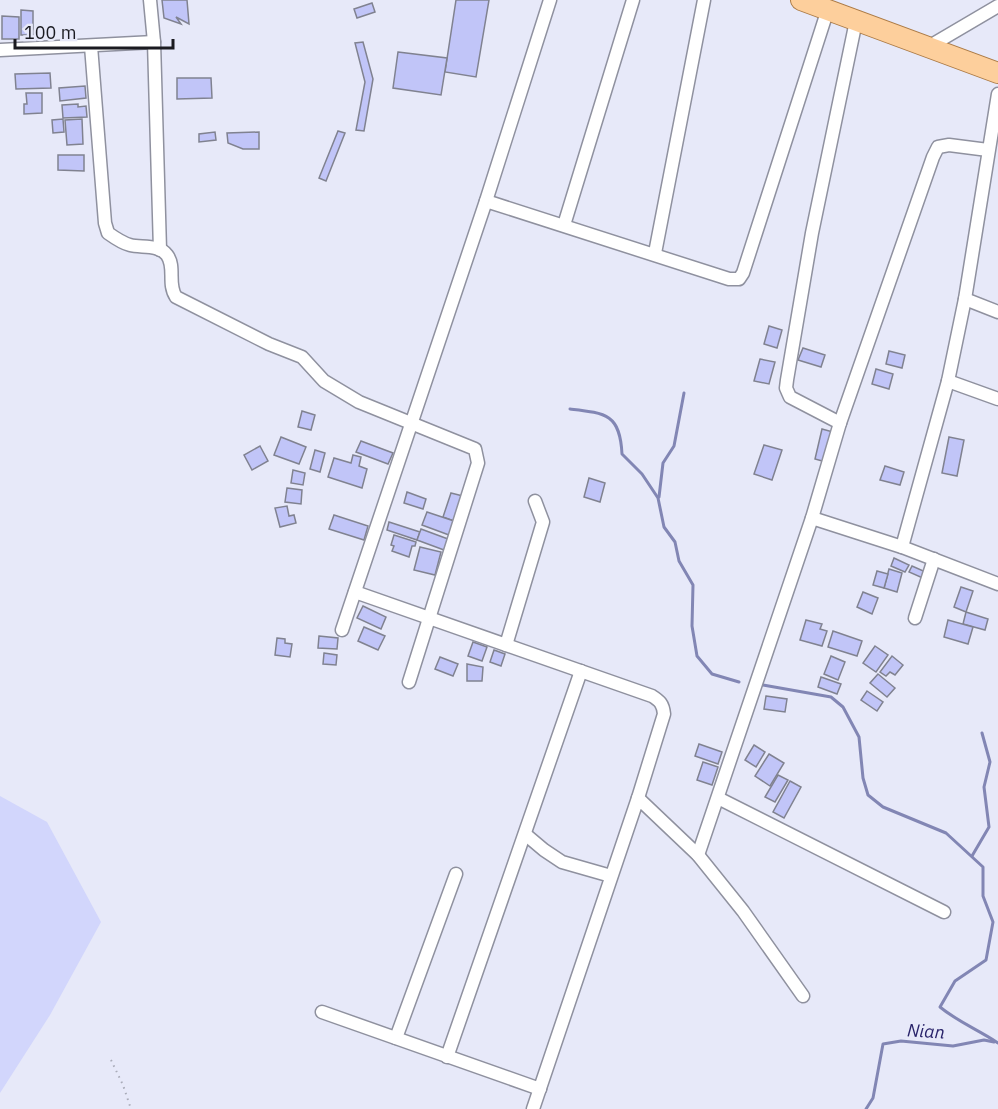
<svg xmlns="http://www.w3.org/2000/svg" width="998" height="1109" font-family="'IBM Plex Sans',sans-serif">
  <rect width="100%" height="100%" fill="#e7e9f9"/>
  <path fill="#d2d6fc" d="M0,796l47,26 54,100 -51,93 -50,78z"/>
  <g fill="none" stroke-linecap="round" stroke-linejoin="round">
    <g stroke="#8286b4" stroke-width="3">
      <path d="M570,409c36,4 50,5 52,45l20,20 16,24 6,29 11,15 4,19 14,24 -1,41 5,30 15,18 27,8"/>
      <path d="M659,497l4,-34 11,-17 10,-53"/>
      <path d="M763,685l68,12 12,10 16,30 4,41 5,17 15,12 63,26 37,34v29l10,26 -7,38 -31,21 -15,26c18,15 39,23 58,36"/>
      <path d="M972,856l17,-29 -5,-40 6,-25 -8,-29"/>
      <path d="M866,1109l7,-11 10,-54 18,-3 52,5 31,-6 10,2"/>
    </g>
  </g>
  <g fill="#c1c5f8" stroke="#808290" stroke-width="1.5">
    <path d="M162,0h25l2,24 -13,-7 5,7 -17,-6z"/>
    <path d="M456,0h33l-13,77 -31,-5z"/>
    <path d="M372,3l3,9 -18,6 -3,-9z"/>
    <path d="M21,10l12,1v24h-12z"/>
    <path d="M2,16l17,1v22h-17z"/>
    <path d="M363,42l10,37 -9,52 -8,-1 9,-48 -10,-39z"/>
    <path d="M398,52l49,6 -6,37 -48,-7z"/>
    <path d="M50,73l1,15 -35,1 -1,-15z"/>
    <path d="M177,78h34l1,20 -35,1z"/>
    <path d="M85,86l1,12 -26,3 -1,-13z"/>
    <path d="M26,93h16v20l-18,1v-10h3z"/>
    <path d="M78,104v3l8,-1 1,11 -24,1 -1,-13z"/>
    <path d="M63,119l1,13 -11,1 -1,-13z"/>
    <path d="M82,119l1,25 -16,1 -2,-25z"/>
    <path d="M338,131l7,2 -19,48 -7,-3z"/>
    <path d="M215,132l1,8 -17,2v-8z"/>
    <path d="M259,132v17h-16l-15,-6 -1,-10z"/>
    <path d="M58,155h26v16l-26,-1z"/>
    <path d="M769,326l13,4 -5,18 -13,-4z"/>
    <path d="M803,348l22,7 -4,12 -23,-7z"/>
    <path d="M889,351l16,4 -3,13 -16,-4z"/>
    <path d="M760,359l15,3 -6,22 -15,-3z"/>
    <path d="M876,369l17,5 -4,15 -17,-5z"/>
    <path d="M302,411l13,4 -4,15 -13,-3z"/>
    <path d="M822,429l11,3 -7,30 -11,-3z"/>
    <path d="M281,437l25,10 -7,17 -25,-9z"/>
    <path d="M949,437l15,3 -7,36 -15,-3z"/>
    <path d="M361,441l32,12 -5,11 -32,-12z"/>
    <path d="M764,445l18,5 -10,30 -18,-6z"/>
    <path d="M260,446l8,15 -16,9 -8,-15z"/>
    <path d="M315,450l10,3 -5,19 -10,-3z"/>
    <path d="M353,455l8,2 -2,9 8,3 -5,19 -34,-11 6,-19 17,5z"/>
    <path d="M885,466l19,6 -4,13 -20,-5z"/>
    <path d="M293,470l12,3 -2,12 -12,-2z"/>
    <path d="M589,478l16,5 -5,19 -16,-5z"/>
    <path d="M287,488l15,2 -1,14 -16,-2z"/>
    <path d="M407,492l19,7 -3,10 -19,-6z"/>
    <path d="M451,493l12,3 -9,25 -11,-4z"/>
    <path d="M287,506l2,10 5,-1 2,8 -16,4 -5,-19z"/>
    <path d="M427,512l27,9 -5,14 -27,-10z"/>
    <path d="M334,515l34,11 -4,14 -35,-11z"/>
    <path d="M389,522l31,10 -3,8 -30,-10z"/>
    <path d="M421,529l27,10 -4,11 -27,-10z"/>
    <path d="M394,535l22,7 -1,4h-3l-3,11 -17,-6 2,-5 -3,-1z"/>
    <path d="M420,547l21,5 -6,23 -21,-5z"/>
    <path d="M894,558l15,7 -4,7 -14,-6z"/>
    <path d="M912,566l16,7 -3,6 -16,-7z"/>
    <path d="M889,569l13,4 -5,19 -13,-4z"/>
    <path d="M877,571l11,3 -4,14 -11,-3z"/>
    <path d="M961,587l12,4 -7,21 -12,-5z"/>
    <path d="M863,592l15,6 -6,16 -15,-7z"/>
    <path d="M363,606l23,11 -5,12 -24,-11z"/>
    <path d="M966,612l22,7 -3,11 -22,-6z"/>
    <path d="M806,620l16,4 -2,5 7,2 -5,15 -22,-6z"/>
    <path d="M948,620l25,7 -5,17 -24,-7z"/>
    <path d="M364,627l21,9 -7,14 -20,-9z"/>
    <path d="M833,631l29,10 -5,15 -29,-9z"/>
    <path d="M319,636l19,2 -1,11 -19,-1z"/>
    <path d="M277,638l8,1v4l7,1 -2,13 -15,-2z"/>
    <path d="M473,642l14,5 -5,14 -14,-5z"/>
    <path d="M875,646l13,9 -12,17 -13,-9z"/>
    <path d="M494,650l11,4 -4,12 -11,-4z"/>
    <path d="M324,653l13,2 -1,10 -13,-1z"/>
    <path d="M831,656l14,6 -7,18 -14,-6z"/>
    <path d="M892,656l11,9 -8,10 -5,-3 -4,4 -6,-4z"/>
    <path d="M440,657l18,7 -5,12 -18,-7z"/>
    <path d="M467,664l16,3 -1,14h-15z"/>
    <path d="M878,674l17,14 -8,9 -17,-14z"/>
    <path d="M821,677l20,7 -4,10 -19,-7z"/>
    <path d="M867,691l16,11 -6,9 -16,-11z"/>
    <path d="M766,696l21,3 -2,13 -21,-3z"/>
    <path d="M699,744l23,8 -4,12 -23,-8z"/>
    <path d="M754,745l11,7 -9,15 -11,-7z"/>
    <path d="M769,754l15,9 -14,23 -15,-10z"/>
    <path d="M703,762l15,5 -6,18 -15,-5z"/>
    <path d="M778,775l10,5 -13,22 -10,-5z"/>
    <path d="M790,781l11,6 -17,31 -11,-6z"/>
  </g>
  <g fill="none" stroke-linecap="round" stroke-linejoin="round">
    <defs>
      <g id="minor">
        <path d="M150,0l4,42 6,208"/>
        <path d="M91,46l14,177 3,10c7,5 14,10 22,12 11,3 29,-1 37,10 9,12 0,29 9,42l93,47 33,13 22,24 35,21 116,47 3,14 -69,219"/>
        <path d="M930,46l68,-40"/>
        <path d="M0,50l154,-8"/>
        <path d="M486,201l243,78h10l4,-6 85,-264"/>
        <path d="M564,225l69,-225"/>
        <path d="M655,253l49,-253"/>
        <path d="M965,299l33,13"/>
        <path d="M948,381l50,18"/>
        <path d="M840,423l-50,-26 -4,-9 1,-8 25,-147 44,-212"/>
        <path d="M812,518l90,29 96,37"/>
        <path d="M902,547l46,-166 17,-82 33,-205"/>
        <path d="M355,592l297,104c8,5 11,8 12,18l-26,84"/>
        <path d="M915,618l19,-59"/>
        <path d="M342,630l144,-429 64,-201"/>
        <path d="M506,645l37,-123 -8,-21"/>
        <path d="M718,798l226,114"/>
        <path d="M525,834l19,16 18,12 49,14"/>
        <path d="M698,855l114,-337 28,-95 93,-266 5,-10 11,-2 39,5"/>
        <path d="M322,1012l218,77"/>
        <path d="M396,1038l60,-164"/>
        <path d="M447,1057l134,-386"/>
        <path d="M533,1109l105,-311 60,57 45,56 60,85"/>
      </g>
      <path id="primary" d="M801,0l197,73"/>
    </defs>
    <use href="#minor" stroke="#8f919f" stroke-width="15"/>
    <use href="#primary" stroke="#ac7b46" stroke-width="22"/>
    <path stroke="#a9abb8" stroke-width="2" stroke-dasharray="1.5 4.5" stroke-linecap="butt" d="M111,1060l12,25 8,24"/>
    <use href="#minor" stroke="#fff" stroke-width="12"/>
    <use href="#primary" stroke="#fdcf9c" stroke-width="20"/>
  </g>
  <g text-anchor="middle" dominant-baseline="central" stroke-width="6" stroke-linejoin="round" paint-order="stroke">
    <g font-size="18" font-style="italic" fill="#29236a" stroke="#e7e9f9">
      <text transform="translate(926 1031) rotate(4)">Nian</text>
    </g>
  </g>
  <path d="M15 39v9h158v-9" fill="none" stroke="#1a1a20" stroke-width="3"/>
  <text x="24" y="39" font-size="18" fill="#1a1a20" stroke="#e7e9f9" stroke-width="4.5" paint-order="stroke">100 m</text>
</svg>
